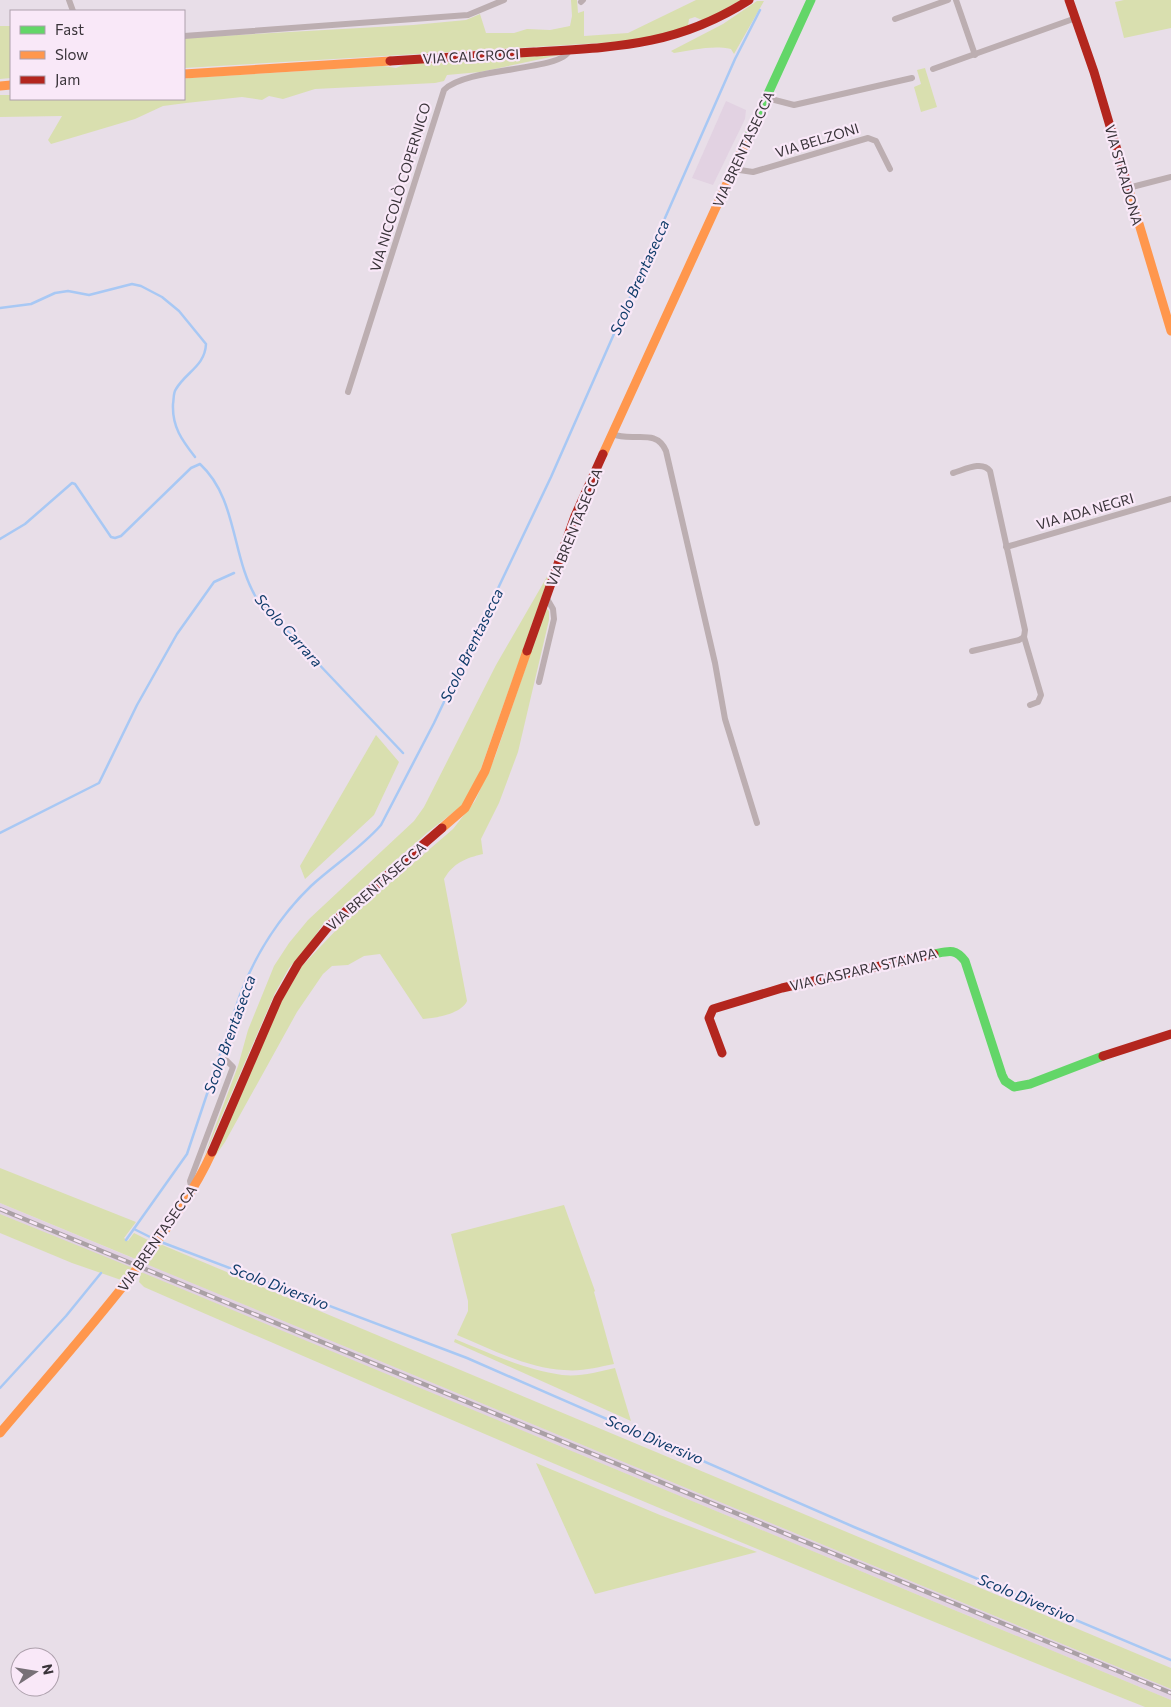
<svg xmlns="http://www.w3.org/2000/svg" width="1171" height="1707" font-family="Commissioner,sans-serif">
  <rect width="100%" height="100%" fill="#e8dee8"/>
  <g fill="#e2d2e2">
    <path d="M726,101l20,9 -1,9 -32,66 -21,-7z"/>
    <path d="M0,1203l1171,486v11l-1171,-486z"/>
  </g>
  <g fill="#d9dfaf">
    <path d="M571,0h6l1,13 6,-2v25l44,-3 68,-33h45l-37,21 -9,-4 -6,2 -1,7c-16,10 -36,12 -54,15l-450,27v-30l229,-13 53,-5 14,-6 6,19h28l13,-4 23,1 20,-4 2,-10z"/>
    <path d="M1124,0h47v28l-47,10 -9,-36z"/>
    <path d="M757,1h7l-30,53 -3,-5c-19,-4 -38,1 -57,4l-3,-2 52,-27z"/>
    <path d="M0,26h11v52l-11,1z"/>
    <path d="M560,55l-80,17 -33,3 -3,6 -9,2 -120,6 -32,10 -14,-3 -7,4 -20,-3 -56,6 -23,3 -28,13 -84,25 -3,-4 14,-24 -62,1v-22h11v4h173v-20l6,-1 193,-12 13,2 10,-4z"/>
    <path d="M925,68l12,39 -16,5 -7,-25 7,-3 -4,-14z"/>
    <path d="M552,568l-73,206 -15,30 -36,28 -105,92 -14,21 -20,23 -14,25 -72,166 35,-93 10,-36 26,-64 15,-23 19,-23 106,-99 10,-14 72,-142z"/>
    <path d="M546,608l3,3v9l-31,132 -19,51 -18,36 2,15c-17,4 -30,9 -39,25l23,122c-6,13 -31,17 -44,18l-43,-65 -16,2 -16,9 -16,1 -9,8 -26,38 -72,130 -14,20 69,-158 22,-38 37,-39 114,-98 22,-28 20,-44z"/>
    <path d="M376,735l23,27 -25,53 -69,64 -5,-13z"/>
    <path d="M0,1168l136,54 -12,16 4,3 6,-8 18,9 -14,18 -138,-57z"/>
    <path d="M564,1205l31,86 -1,1 20,72c-16,3 -33,8 -50,6 -37,-2 -73,-21 -107,-35l11,-24v-10l-17,-67z"/>
    <path d="M0,1214l133,54 -9,13 -52,-18 -72,-30z"/>
    <path d="M160,1244l1011,424v21l-1025,-425z"/>
    <path d="M141,1272l1030,428v7h-26c-336,-134 -669,-275 -1001,-420l-5,-5z"/>
    <path d="M455,1339c34,14 70,31 107,36 18,2 36,-3 53,-7l16,53 -177,-79z"/>
    <path d="M536,1463l124,52 97,37 -162,42z"/>
  </g>
  <g fill="none" stroke-linecap="round" stroke-linejoin="round">
    <g stroke="#a8c8f4" stroke-width="2.5">
      <path d="M0,308l31,-4 24,-11 13,-2 21,4 43,-11 9,2 21,11 17,14 27,33c-1,22 -20,28 -30,45 -3,4 -2,10 -3,15 -1,23 9,36 22,53"/>
      <path d="M0,539l25,-15 47,-41 3,1 36,53 4,1 6,-2 70,-68 9,-4c38,35 31,93 57,135l146,154"/>
      <path d="M0,833l99,-50 38,-78 40,-71 37,-52 20,-9"/>
      <path d="M134,1229l22,11"/>
      <path d="M126,1240l61,-86 53,-159c15,-40 40,-79 71,-109 23,-21 50,-38 70,-61l53,-102 117,-246 184,-418 25,-49"/>
      <path d="M161,1242l306,116 387,169 317,133"/>
      <path d="M0,1388l66,-72 35,-43"/>
    </g>
    <g stroke="#bcaeb1" stroke-width="6">
      <path d="M69,0l4,11"/>
      <path d="M956,0l19,55"/>
      <path d="M581,2l2,-2"/>
      <path d="M895,19l53,-19"/>
      <path d="M184,36l284,-21 36,-15"/>
      <path d="M933,69l143,-51"/>
      <path d="M767,98l27,7 118,-27"/>
      <path d="M733,169l20,3 115,-34 8,3 14,28"/>
      <path d="M1128,188l43,-11"/>
      <path d="M348,392l96,-302c22,-23 117,-19 125,-39"/>
      <path d="M613,434c19,9 43,-7 53,17l49,212 10,56 32,104"/>
      <path d="M953,473c11,-3 29,-13 37,-2l35,159 -1,7 -5,3 -47,11"/>
      <path d="M1006,547l165,-48"/>
      <path d="M1024,637l17,58 -3,7 -8,3"/>
      <path d="M539,682l15,-63 -1,-10 -7,-12"/>
      <path d="M192,1190l-2,-9 43,-114 -7,-7"/>
    </g>
    <g stroke="#63d668" stroke-width="9">
      <path d="M745,144l66,-144"/>
      <path d="M934,954c15,-3 21,-6 31,7l37,114 3,6 9,6 16,-3 73,-28"/>
    </g>
    <g stroke="#ff974d" stroke-width="9">
      <path d="M184,74l206,-13"/>
      <path d="M0,86l11,-1"/>
      <path d="M1128,187l43,144"/>
      <path d="M603,454l142,-310"/>
      <path d="M442,828l23,-20 20,-37 42,-120"/>
      <path d="M0,1433c49,-58 100,-115 145,-175 25,-34 50,-68 67,-106"/>
    </g>
    <g stroke="#b3261e" stroke-width="9">
      <path d="M1069,0l25,72 34,115"/>
      <path d="M390,61c48,-3 96,-6 144,-9 83,-5 143,-6 215,-52"/>
      <path d="M527,651l48,-135 28,-62"/>
      <path d="M722,1053l-13,-35 4,-9 69,-21 152,-34"/>
      <path d="M1103,1056l68,-22"/>
      <path d="M212,1152l66,-153 20,-35 30,-37 114,-99"/>
    </g>
    <defs>
      <path id="rail" d="M0,1209l1171,484"/>
    </defs>
    <use href="#rail" stroke="#aaa0a5" stroke-width="4.5"/>
    <use href="#rail" stroke="#f9e8f8" stroke-width="2.5" stroke-dasharray="8" stroke-linecap="butt"/>
  </g>
  <g text-anchor="middle" dominant-baseline="central" stroke-width="4.5" stroke-linejoin="round" paint-order="stroke">
    <g font-size="14" fill="#3a343a" stroke="#f9e8f8">
      <text transform="translate(471 56) rotate(-3)">VIA CALCROCI</text>
      <text transform="translate(817 140) rotate(-17)">VIA BELZONI</text>
      <text transform="translate(743 149) rotate(-65)">VIA BRENTASECCA</text>
      <text transform="translate(1124 175) rotate(74)">VIA STRADONA</text>
      <text transform="translate(400 187) rotate(-73)">VIA NICCOLÒ COPERNICO</text>
      <text transform="translate(1085 511) rotate(-16)">VIA ADA NEGRI</text>
      <text transform="translate(574 527) rotate(-68)">VIA BRENTASECCA</text>
      <text transform="translate(376 886) rotate(-41)">VIA BRENTASECCA</text>
      <text transform="translate(863 969) rotate(-13)">VIA GASPARA STAMPA</text>
      <text transform="translate(157 1238) rotate(-55)">VIA BRENTASECCA</text>
    </g>
    <g font-size="15" font-style="italic" fill="#103c6a" stroke="#f9e8f8">
      <text transform="translate(639 277) rotate(-66)">Scolo Brentasecca</text>
      <text transform="translate(289 630) rotate(48)">Scolo Carrara</text>
      <text transform="translate(471 645) rotate(-64)">Scolo Brentasecca</text>
      <text transform="translate(229 1034) rotate(-70)">Scolo Brentasecca</text>
      <text transform="translate(280 1286) rotate(21)">Scolo Diversivo</text>
      <text transform="translate(655 1439) rotate(23)">Scolo Diversivo</text>
      <text transform="translate(1027 1598) rotate(23)">Scolo Diversivo</text>
    </g>
  </g>
  <rect x="10" y="10" width="175" height="90" fill="#f9e8f8" stroke="#ada0ac"/>
  <rect x="20" y="26" width="25" height="8" fill="#63d668" stroke="#ada0ac"/>
  <text x="55" y="35" font-size="15" fill="#3a343a">Fast</text>
  <rect x="20" y="51" width="25" height="8" fill="#ff974d" stroke="#ada0ac"/>
  <text x="55" y="60" font-size="15" fill="#3a343a">Slow</text>
  <rect x="20" y="76" width="25" height="8" fill="#b3261e" stroke="#ada0ac"/>
  <text x="55" y="85" font-size="15" fill="#3a343a">Jam</text>
  <g transform="translate(35 1672) rotate(78)"><circle r="24" fill="#f9e8f8" stroke="#ada0ac"/>
  <path d="M0-4L9 19L0 12L-9 19Z" fill="#777077"/>
  <text y="-8" font-size="14" font-weight="bold" text-anchor="middle" fill="#3a343a">N</text>
  </g>
</svg>
